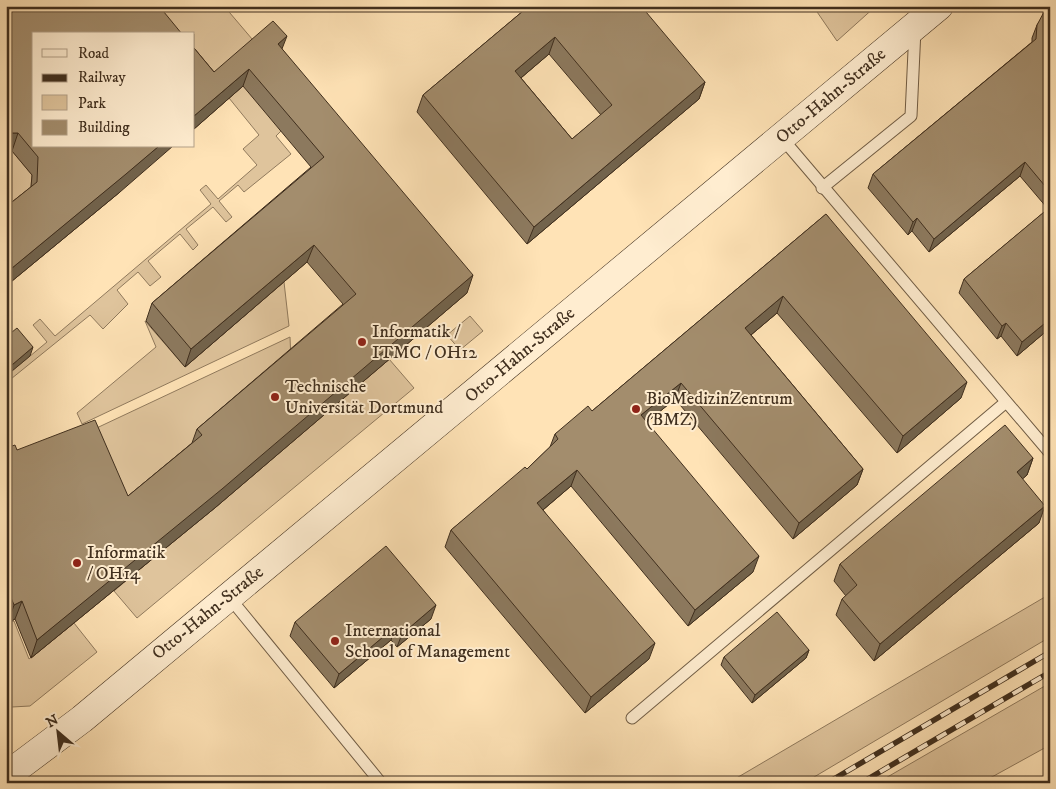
<svg xmlns="http://www.w3.org/2000/svg" width="1056" height="789" font-family="'IM FELL DW Pica',serif">
  <rect width="100%" height="100%" fill="#ffe3b6"/>
  <filter id="stains"><feTurbulence type="fractalNoise" baseFrequency=".004" numOctaves="4"/><feColorMatrix values="0 0 0 0 .2 0 0 0 0 .09 0 0 0 0 .02 0 0 0 .5 -.17"/></filter>
  <radialGradient id="worn" r=".72"><stop offset=".6" stop-color="#630" stop-opacity="0"/><stop offset="1" stop-color="#630" stop-opacity=".3"/></radialGradient>
  <g fill="#dfc49c" stroke="#907a5d">
    <path d="M138,6h86l34,40 23,85 -5,5 15,18 -47,38 -6,-7 -19,16 13,16 -6,5 -13,-15 -27,22 12,16 -5,5 -13,-16 -32,27 13,16 -11,9 -12,-14 -21,18 11,14 -25,25 -13,-14 -84,68v-7l41,-34 -14,-17 7,-6 15,17 156,-132 -11,-14 6,-5 12,14 39,-34 -14,-16 16,-14 -30,-37 -35,-24v-40h-34z"/>
    <path d="M813,6h63l-39,35z"/>
    <path d="M6,151h6l20,24 -2,25 -24,19z"/>
    <path d="M284,282l5,44 -207,98 -5,-11 79,-66 -11,-26 40,46z"/>
    <path d="M470,316l13,15 -23,19 -13,-15z"/>
    <path d="M290,337l1,24 -169,153 -36,-81z"/>
    <path d="M389,359l25,29 -277,230 -23,-27z"/>
    <path d="M1050,594v43l-246,146h-76z"/>
    <path d="M14,621l15,38 45,-36 23,29 -67,54 -18,1 -6,-7v-76z"/>
    <path d="M1050,683v62l-69,38h-104z"/>
  </g>
  <g fill="none" stroke-linecap="round" stroke-linejoin="round">
    <defs>
      <g id="lane">
        <path d="M781,137l269,316"/>
        <path d="M822,188l89,-72 4,-87"/>
        <path d="M229,597l152,186"/>
        <path d="M632,718l374,-316"/>
      </g>
      <path id="secondary" d="M6,776l76,-57 857,-713"/>
    </defs>
    <use href="#lane" stroke="#705c44" stroke-width="13"/>
    <use href="#secondary" stroke="#402f1e" stroke-width="29"/>
    <use href="#lane" stroke="#ffedd0" stroke-width="11"/>
    <use href="#secondary" stroke="#ffedd0" stroke-width="28"/>
    <defs>
      <g id="rail">
        <path d="M827,783l223,-131"/>
        <path d="M861,783l189,-111"/>
      </g>
    </defs>
    <use href="#rail" stroke="#402f1e" stroke-width="5.5"/>
    <use href="#rail" stroke="#ffedd0" stroke-width="4" stroke-dasharray="11" stroke-linecap="butt"/>
  </g>
  <g fill="#8c795e" stroke="#402f1e" fill-rule="evenodd">
    <path d="M6,6l114,186 -114,94v-85l6,1 19,-15 1,-12 -20,-24h-6z"/>
    <path d="M529,6l176,76 -6,17 -172,145 -110,-132 6,-17zM549,54l52,61 -29,24 -51,-61z"/>
    <path d="M1050,8v320l-33,28 -16,-20 -4,3 -38,-46 5,-14 84,-70 -28,-33 -91,76 -17,-21 -4,4 -40,-47 5,-14 159,-132v-4l5,-13z"/>
    <path d="M194,48l20,24 68,-23 185,244 -251,214 -185,151 -16,-39 -7,4 -2,-4v-171l11,2 111,46 64,-53 5,-14 146,-125 -36,-42 -122,105 -39,-46 6,-18 159,-136 -68,-81 -49,43z"/>
    <path d="M826,214l135,184 -64,55 -120,-140 -26,22 112,134 -6,16 -64,54 -118,-140 -28,23 106,150 -65,54 -117,-140 -28,24 106,149 -64,54 -140,-166 6,-17 76,-61 23,-22 5,-13 37,-23z"/>
    <path d="M1050,391v11l-3,-4z"/>
    <path d="M1033,458l-6,17 -5,4 17,44 -165,138 -38,-46 6,-16 4,-3 -12,-15 6,-17z"/>
    <path d="M431,619l-34,28 -6,-7 -57,48 -44,-52 5,-14z"/>
    <path d="M809,650l-3,8 -54,45 -31,-38 3,-8z"/>
  </g>
  <g fill="#72634c" stroke="#402f1e">
    <path d="M287,36l-7,18 -2,-10z"/>
    <path d="M555,37l-6,17 -40,34 6,-17z"/>
    <path d="M249,69l-6,17 -49,43v-13z"/>
    <path d="M705,82l-6,17 -172,145 7,-17z"/>
    <path d="M6,133h12l-6,18h-6z"/>
    <path d="M159,146h14l-53,46 -114,94v-13z"/>
    <path d="M1025,162l-5,14 -91,76 5,-13z"/>
    <path d="M917,218l-5,13 -4,4 5,-13z"/>
    <path d="M314,245l-7,17 -122,105 6,-18z"/>
    <path d="M473,275l-6,18 -251,214 -185,151 6,-18z"/>
    <path d="M783,296l-6,17 -38,32 6,-17z"/>
    <path d="M1050,319v9l-33,28 5,-14z"/>
    <path d="M1006,323l-5,13 -4,3 5,-13z"/>
    <path d="M33,347l-3,9 -24,20v-6z"/>
    <path d="M967,382l-6,16 -64,55 6,-17z"/>
    <path d="M681,383l-6,16 -40,33 6,-17z"/>
    <path d="M1033,458l-6,17 -16,14 6,-17z"/>
    <path d="M863,469l-6,16 -64,54 6,-16z"/>
    <path d="M577,470l-6,16 -40,34 6,-17z"/>
    <path d="M1045,506l-6,17 -165,138 6,-17z"/>
    <path d="M759,556l-6,16 -65,54 7,-16z"/>
    <path d="M22,601l-7,18 -7,4 6,-18z"/>
    <path d="M436,605l-5,14 -34,28 5,-13z"/>
    <path d="M396,626l-5,14 -57,48 5,-14z"/>
    <path d="M655,643l-6,16 -64,54 6,-16z"/>
    <path d="M809,650l-3,8 -54,45 3,-8z"/>
  </g>
  <g fill="#a38d6d" stroke="#402f1e" fill-rule="evenodd">
    <path d="M6,6h153l23,28h-148v112h125l-33,28 -120,99v-72l6,1 25,-20 1,-25 -20,-24h-12z"/>
    <path d="M529,6h112l64,76 -171,145 -111,-132zM555,37l57,68 -40,34 -57,-68z"/>
    <path d="M1050,8v184l-25,-30 -91,77 -17,-21 -4,4 -40,-48 163,-135 1,-14 7,-13z"/>
    <path d="M273,21l14,15 -9,8 195,231 -251,214 -185,151 -15,-39 -8,4 -8,-20v-137l9,-3 2,5 78,-30 33,76 74,-61 -5,-6 159,-135 -42,-49 -123,104 -39,-46 172,-146 -75,-88 -55,47v-68l20,24z"/>
    <path d="M1050,207v112l-28,23 -16,-19 -4,3 -38,-47z"/>
    <path d="M826,214l141,168 -64,54 -120,-140 -38,32 118,141 -64,54 -118,-140 -40,32 118,141 -64,54 -118,-140 -40,33 118,140 -64,54 -140,-167 74,-63 2,2 31,-30 -3,-5 33,-28 4,5z"/>
    <path d="M17,328l16,19 -27,23v-33z"/>
    <path d="M1005,425l28,33 -16,14 28,34 -165,138 -38,-45 15,-14 -17,-21z"/>
    <path d="M386,546l50,59 -34,29 -6,-8 -57,48 -44,-52z"/>
    <path d="M777,612l32,38 -54,45 -31,-38z"/>
  </g>
  <g fill="#8f2418" stroke="#ffedd0" stroke-width="2">
    <circle cx="362" cy="342" r="5"/>
    <circle cx="275" cy="397" r="5"/>
    <circle cx="636" cy="409" r="5"/>
    <circle cx="77" cy="563" r="5"/>
    <circle cx="335" cy="641" r="5"/>
  </g>
  <g text-anchor="middle" dominant-baseline="central" stroke-width="4" stroke-linejoin="round" paint-order="stroke">
    <g font-size="18" fill="#402f1e" stroke="#ffedd0">
      <text transform="translate(831 96) rotate(-40)">Otto-Hahn-Straße</text>
      <text transform="translate(520 355) rotate(-40)">Otto-Hahn-Straße</text>
      <text transform="translate(208 613) rotate(-39)">Otto-Hahn-Straße</text>
    </g>
    <g font-size="18" fill="#402f1e" stroke="#ffedd0" text-anchor="start">
      <text x="372" y="332">Informatik /<tspan x="372" dy="21">ITMC / OH12</tspan></text>
      <text x="285" y="387">Technische<tspan x="285" dy="21">Universität Dortmund</tspan></text>
      <text x="646" y="399">BioMedizinZentrum<tspan x="646" dy="21">(BMZ)</tspan></text>
      <text x="87" y="553">Informatik<tspan x="87" dy="21">/ OH14</tspan></text>
      <text x="345" y="631">International<tspan x="345" dy="21">School of Management</tspan></text>
    </g>
  </g>
  <rect width="1056" height="789" fill="none" stroke="#ffe3b6" stroke-width="25"/>
  <rect x="8" y="8" width="1041" height="774" fill="none" stroke="#402f1e" stroke-width="2.5"/>
  <rect x="12" y="12" width="1031" height="764" fill="none" stroke="#402f1e"/>
  <rect x="32" y="32" width="162" height="115" fill="#ffedd0" stroke="#b3a189"/>
  <rect x="42" y="49" width="25" height="8" fill="#ffedd0" stroke="#b3a189"/>
  <text x="78" y="58" font-size="15" fill="#402f1e">Road</text>
  <rect x="42" y="74" width="25" height="8" fill="#402f1e" stroke="#b3a189"/>
  <text x="78" y="82" font-size="15" fill="#402f1e">Railway</text>
  <rect x="42" y="95" width="25" height="15" fill="#dfc49c" stroke="#b3a189"/>
  <text x="78" y="108" font-size="15" fill="#402f1e">Park</text>
  <rect x="42" y="120" width="25" height="15" fill="#a38d6d" stroke="#b3a189"/>
  <text x="78" y="132" font-size="15" fill="#402f1e">Building</text>
  <g transform="translate(58 732) rotate(332)" stroke="#ffedd0" stroke-width="4" paint-order="stroke">
  <path d="M0-4L9 19L0 12L-9 19Z" fill="#402f1e"/>
  <text y="-8" font-size="14" font-weight="bold" text-anchor="middle" fill="#402f1e">N</text>
  </g>
  <rect width="100%" height="100%" filter="url(#stains)"/>
  <rect width="100%" height="100%" fill="url(#worn)"/>
</svg>
